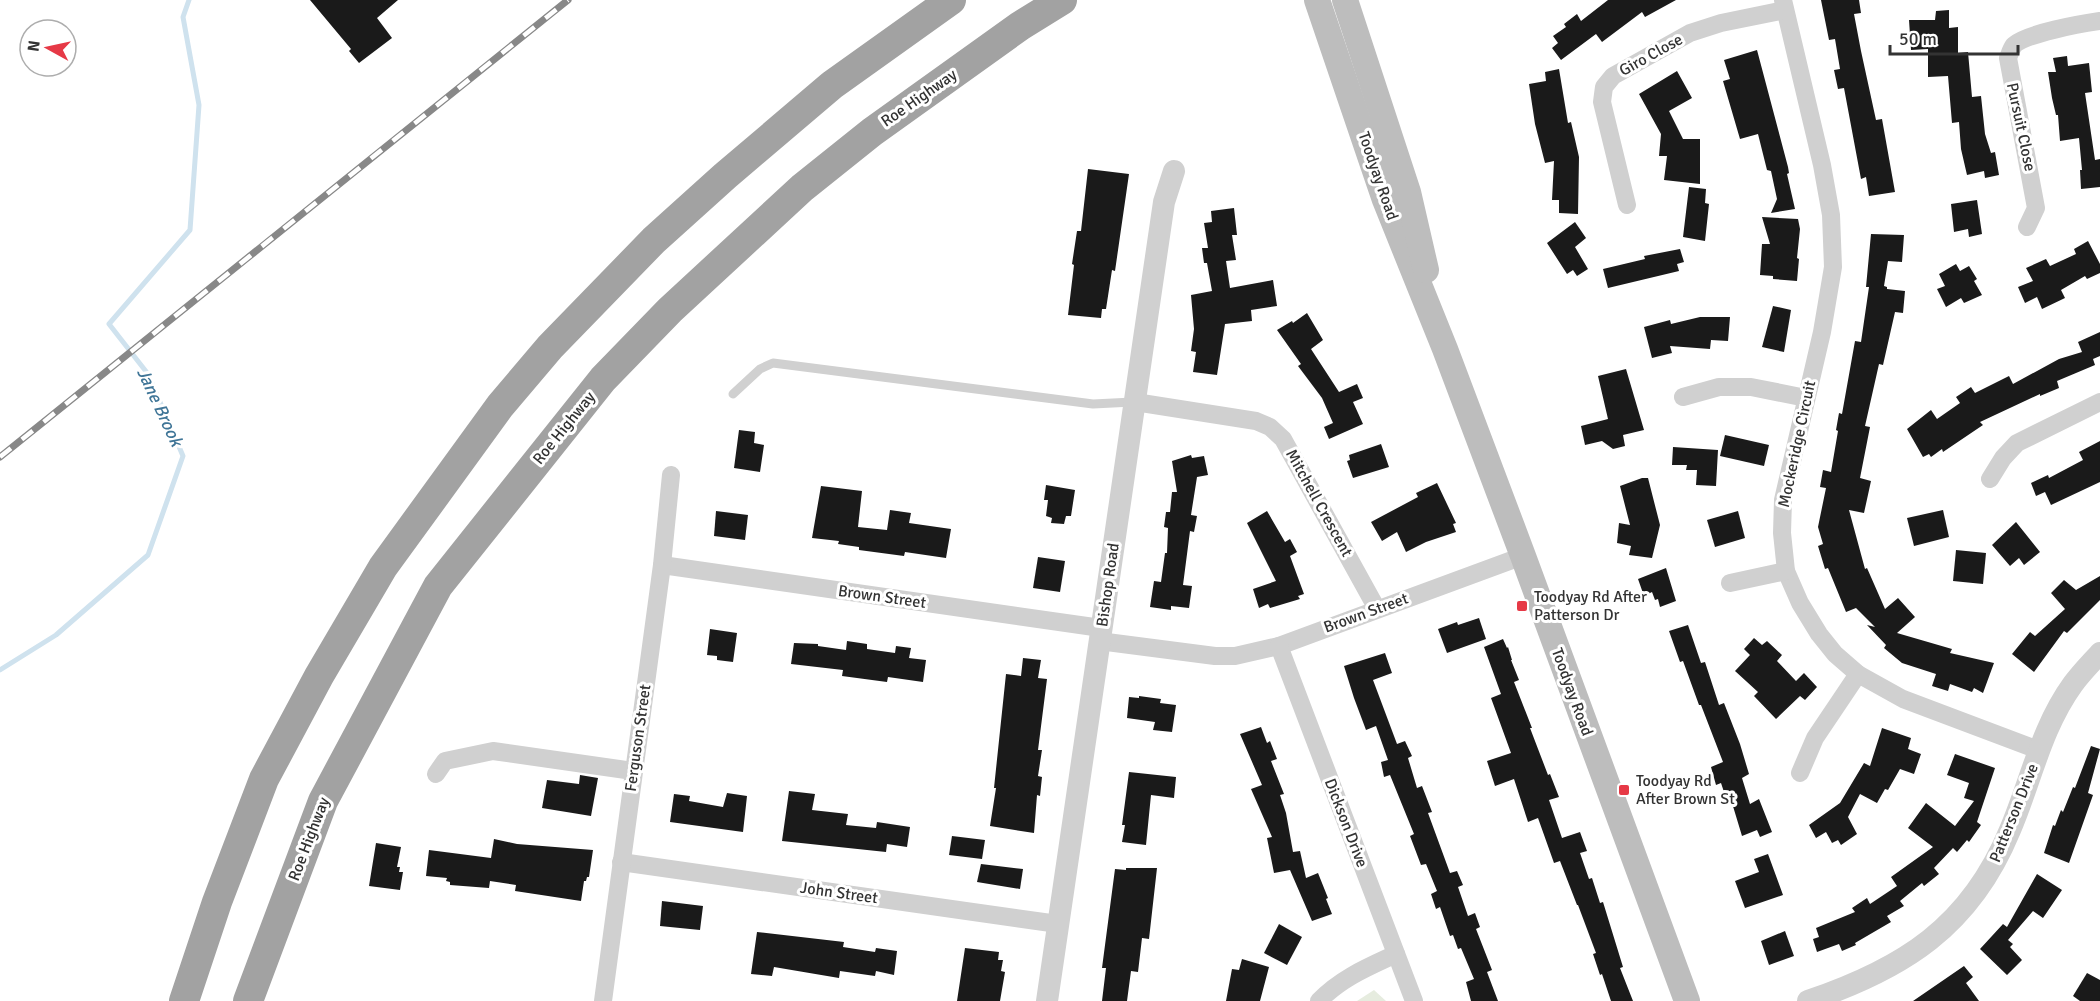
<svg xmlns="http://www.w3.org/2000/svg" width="2100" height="1001" font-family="Signika,sans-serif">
  <rect width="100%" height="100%" fill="#fff"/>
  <path fill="#e6ecdf" d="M1374,990l12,11h-29z"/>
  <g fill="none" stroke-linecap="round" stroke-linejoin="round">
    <path stroke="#cfe2ee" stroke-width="5" d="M0,670l56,-35 92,-80 35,-99 -35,-82 -39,-50 81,-94 9,-125 -16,-88 6,-17"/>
  </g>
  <g fill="#1a1a1a">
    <path d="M310,0h88l-21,18 15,20 -33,25 -10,-12 2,-2z"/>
    <path d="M1608,0h68l-31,17 -3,-5 -40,30 -6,-8 -35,26 -9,-12 6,-5 -5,-7 13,-9 -2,-3 13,-10 4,7z"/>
    <path d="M1821,0h38l2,13 -7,1 7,37 15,69 6,-1 13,73 -26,4 -3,-19 -5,2 -17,-91 -6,1 -4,-19 6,-1 -5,-30 -6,1z"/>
    <path d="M1949,10v18l9,-1v26l10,-1 4,45 9,-1 4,38 6,19 4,-1 4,23 -14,3 -1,-7 -17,4 -6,-26 -2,-27 -7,1 -4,-47 -20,1v-28l-17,1 -2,-30h26l1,-9z"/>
    <path d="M1757,50l31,117 1,6 -2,1 8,35 -24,4 6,-14 -6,-28 -4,-1 -9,-36 -18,5 -17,-58 7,-2 -6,-19z"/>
    <path d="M2067,56l1,10 21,-3 3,29 -7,1 10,67 5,-1v28l-19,2 -1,-19h2l-3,-32 -19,3 -2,-26h-2l-4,-17 -4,-26h8l-3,-14z"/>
    <path d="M1559,69l9,54 3,-1 8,35 -1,57 -19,-1v-13h-7l2,-39 -9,2 -10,-39 -6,-40 17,-3 -1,-9z"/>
    <path d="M1677,71l15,27 -23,13 14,28h17v45l-36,-4 3,-24h-8l2,-22 -22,-40z"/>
    <path d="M1088,169l41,5 -14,97 -3,-1 -6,39h-4l-1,9 -33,-3 6,-50 -2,-1 5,-33h4z"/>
    <path d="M1689,187l17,2 -1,14 4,1 -4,37 -22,-4z"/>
    <path d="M1977,200l5,34 -13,3 -1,-8 -14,3 -3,-28z"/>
    <path d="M1234,208l3,27h-5l4,25 -10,1 4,27 43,-8 4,26 -26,4 1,11 -27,3 -8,51 -24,-3 3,-20 -5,-1 3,-22 -3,-34 21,-4 -5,-28h-3l-2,-15h6l-4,-25 8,-1 -1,-11z"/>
    <path d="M1762,217l36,2 2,10 -3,29 2,1 -2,22 -24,-2v-3l-13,-1 2,-31h8z"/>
    <path d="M1575,222l11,16 -11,9 13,22 -11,7 -4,-6 -6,4 -20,-31z"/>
    <path d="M1871,234l33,1 -2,27 -14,-1 -4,25 3,1v2l18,2 -2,22 -8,-1 -12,53 -4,-1 -14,62 5,1 -10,51 11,3 -7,32 -15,-3 16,59 2,-1 18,41 13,-11 17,19 -18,16 55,16 -2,4 44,10 -11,30 -9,-5 -2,4 -22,-8 -2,7 -16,-5 4,-12 -34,-11 -18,-15 2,-3 -19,-20 8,2 -19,-19 -10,4 -18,-44 -3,1 -7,-23 5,-2 -5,-17 8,-39 -6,-1 3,-17 8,2 7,-41 -2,-1 3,-17 3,1 13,-73 6,1 8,-55h-3z"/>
    <path d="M2088,241l12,23v9l-13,6 -2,-3 -24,14 4,8 -23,11 -5,-12 -12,6 -7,-16 15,-6 -7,-13 20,-9 4,7 26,-12 -2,-5z"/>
    <path d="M1680,249l4,13 -7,2 2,7 -71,17 -5,-19 42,-10 -1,-3z"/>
    <path d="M1956,264l4,7 9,-5 8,13 -3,2 8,14 -18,8 -3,-5 -15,9 -9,-18 8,-3 -6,-12z"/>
    <path d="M1773,306l18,4 -7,42 -22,-5z"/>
    <path d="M1307,313l16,27 -12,9 28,43 18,-8 6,14 -10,4 10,22 -34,15 -5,-12 9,-4 -11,-25 -24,-32 3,-2 -24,-34 15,-9 1,2z"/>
    <path d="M1700,317h30l-2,24 -17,-1 -1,9 -40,-3 2,7 -20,5 -8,-31 26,-7 1,4z"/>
    <path d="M2100,332v24l-7,3 2,6 -38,16 2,7 -19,8v-2l-60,28 3,3 -40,27 -1,-3 -11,8 -2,-3 -6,3 -16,-28 24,-19 6,9 23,-16 -4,-6 15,-10 4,6 34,-17 4,8 46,-25 23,-7 -4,-10z"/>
    <path d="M1626,369l18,61 -21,5 2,11 -12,3 -11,-8 -17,4 -4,-19 27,-7 -10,-43z"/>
    <path d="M739,430l16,2 -1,11 10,2 -4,27 -26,-4z"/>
    <path d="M1725,435l44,10 -5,21 -44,-10z"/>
    <path d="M2100,441v41l-49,23 -6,-13 -9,4 -5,-13 17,-8 1,3 34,-18 -4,-8z"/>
    <path d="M1381,444l8,23 -36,11 -6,-17 3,-1 -1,-5z"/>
    <path d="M1673,447l45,3 -2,36 -20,-1 1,-15h-11l1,-5h-15z"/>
    <path d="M1191,455l1,3 12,-2 4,19 -11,2 -6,38 6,1 -3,16 -4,-1 -7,54 9,1 -3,22 -18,-2v4l-21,-3 4,-26 7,1 4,-29h2l1,-25 -4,-1 2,-15h4l2,-20h5l-5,-31z"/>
    <path d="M1642,478h6l12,47 -8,33 -23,-3 2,-9 -14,-3 2,-20 11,2 -10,-39z"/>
    <path d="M1437,483l19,40 -3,1 3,8 -30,10 -20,10 -9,-20 -15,9 -11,-19 47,-25 -2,-4z"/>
    <path d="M1046,485l29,5 -4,26h-5l-2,8 -13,-1 1,-5 -6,-2 2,-16h-4z"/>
    <path d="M821,486l41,5 -4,36 29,3 3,-20 21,3 -2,10 42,6 -5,29 -41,-6 -1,4 -45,-6v-3l-21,-3 1,-3 -27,-3z"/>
    <path d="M1943,510l6,27 -35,9 -7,-28z"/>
    <path d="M716,511l32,4 -3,25 -31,-4z"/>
    <path d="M1267,511l18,31 5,-3 7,13 -7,4 14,38 -6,2 2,3 -30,9 -2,-4 -9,4 -6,-19 23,-8 -29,-58z"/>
    <path d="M1738,511l7,27 -30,9 -8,-27z"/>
    <path d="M2016,522l24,30 -16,13 -5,-7 -9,8 -18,-21z"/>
    <path d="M1956,550l30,3 -3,31 -30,-3z"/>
    <path d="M1038,557l27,4 -5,31 -27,-4z"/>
    <path d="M1666,568l10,33 -16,6 -2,-8 -3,1 -3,-8 -8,4 -6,-17z"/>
    <path d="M2100,576v24l-33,33 -3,-2 -30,41 -22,-18 18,-22 5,4 30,-27 -14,-16 13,-13 12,10z"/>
    <path d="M1479,618l7,21 -39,14 -9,-24 19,-7 1,3z"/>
    <path d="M1688,625l13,38 4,-1 14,43 5,-2 16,41 9,30 -7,4 8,26 9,-5 13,33 -12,5 -3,-7 -15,6 -13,-43 -4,2 -4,-12 -5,2 -5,-18 12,-5 -22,-57h-2l-16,-44 -3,1 -11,-31z"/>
    <path d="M710,629l27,4 -4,29 -16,-2v-4l-10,-1z"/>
    <path d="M1754,638l8,7 5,-4 15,14 -5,6 19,20 8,-8 13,14 -12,13 -5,-4 -24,23 -22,-23 4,-4 -23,-21 15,-16 -6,-6z"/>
    <path d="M1503,639l4,9 1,-1 4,13h-1l8,20 -5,2 18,46h-2l18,47 2,-1 9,23 -10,3 13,38 18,-6 7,19 -7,2 9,26 3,-1 8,25 3,-1 20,65 -3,1 13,33h-22l-9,-27 -2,1 -7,-21 3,-1 -18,-48h-1l-17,-44 -6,2 -16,-45 -10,4 -14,-43 -19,7 -8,-25 24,-8 -20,-55 10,-4 -17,-47z"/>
    <path d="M847,641l20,3v5l28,4 1,-7 15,2 -2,10 17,2 -3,22 -35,-5 -1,5 -45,-6 1,-6 -52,-6 3,-21 24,1v2l28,4z"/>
    <path d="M1385,653l7,20 -19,7 24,64 8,-3 7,15 -4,2 9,30 5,-2 10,26 -4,1 22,60 7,-2 6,14 -5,2 10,29 7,-3 5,14 -4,2 16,41 -5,2 11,29h-27l-5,-19 8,-3 -13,-31 -3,1 -5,-14 -3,1 -10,-29 -4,2 -5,-15 6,-3 -11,-27 -5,1 -11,-29 4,-2 -24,-59 -6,2 -3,-15 7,-2 -12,-34 -10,4 -12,-32 -10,-32z"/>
    <path d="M1023,658l18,2 -3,18 9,1 -9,71h4l-4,26 4,1 -2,19 -3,-1 -3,38 -44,-7 6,-38h-2l12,-114 15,2z"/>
    <path d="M1139,696l22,3 -1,4 16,2 -4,27 -19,-2 2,-8 -28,-4 2,-21 10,1z"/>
    <path d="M1261,727l6,16 3,-2 7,18 -6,2 13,33 -4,1 6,18 7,39 7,-1 6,27 12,-5 10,25 -2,1 6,15 -20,7 -22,-51 -16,3 -7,-35 5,-1 -21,-48 11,-4 -22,-51z"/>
    <path d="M1882,728l29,10 -3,11 13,5 -7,20 -14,-5 -12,21 -3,-1 -8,14 -17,-9 -12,23 9,17 -16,11 -3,-5 -6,3 -6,-11 -10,6 -7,-13 31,-22 24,-40 6,3z"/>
    <path d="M2091,746l9,3 -12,44 5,2 -24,68 -25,-10 9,-28 2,1 6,-16 2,2 10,-25 2,1z"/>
    <path d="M1955,754l40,14 -18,54 4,3 -12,17 -2,-2 -10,12 -4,-4 -19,20 5,6 -15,12 -2,-3 -22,18 4,5 -17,10 4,6 -36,21 1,2 -14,6 -3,-7 -22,8 -4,-13 6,-2 -3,-9 39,-16 -3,-4 15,-10 3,6 27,-18 -6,-9 42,-30 -25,-19 18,-25 29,23 19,-25 -10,-3 5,-15 -22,-8z"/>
    <path d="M1129,772l47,5 -2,21 -23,-3 -5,50 -24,-3 3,-17h-3z"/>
    <path d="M580,775l18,3 -7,38 -49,-8 5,-28 32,4z"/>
    <path d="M789,791l26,3 -3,16 36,4 -2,11 30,3 1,-6 33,5 -3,20 -20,-3 -1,8 -104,-11z"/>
    <path d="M727,793l20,3 -4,36 -73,-10 4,-28 16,2 -1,5 34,6z"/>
    <path d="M952,836l33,4 -3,19 -33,-4z"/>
    <path d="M494,839l23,5 76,6 -4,27h-2l-1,4h-2l-3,20 -66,-10 1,-6 -26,-4 -1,7 -39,-3v-3l-4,-1 1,-3 -21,-2 3,-26 62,8z"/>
    <path d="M376,843l25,4 -4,20h3l-1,5h4l-3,18 -31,-4z"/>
    <path d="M1768,854l15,41 -38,13 -10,-27 24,-9 -5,-13z"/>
    <path d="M981,864l42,5 -3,20 -43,-7z"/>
    <path d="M1126,868h31l-8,71 -7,-1 -4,34 -7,-1 -4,30h-25l4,-33h-4l13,-99 11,1z"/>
    <path d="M2037,874l25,16 -19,28 -10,-7 -25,29 5,4 -3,3 12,13 -15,15 -27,-26 23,-25 4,3z"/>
    <path d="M662,901l41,5 -3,24 -40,-4z"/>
    <path d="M1279,924l23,13 -15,28 -23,-12z"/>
    <path d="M1785,931l9,25 -25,9 -8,-24z"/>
    <path d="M757,932l87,10 -1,5 32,5 1,-4 21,3 -3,24 -18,-4 -1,5 -35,-5 -1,7 -65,-11 -2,9 -21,-2z"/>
    <path d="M965,948l34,4 -1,8h5l-2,11 4,1 -5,29h-43z"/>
    <path d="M1242,959l27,8 -9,34h-34l6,-32 7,1z"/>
    <path d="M1964,966l9,11 -7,6 13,18h-66z"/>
    <path d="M2087,973l13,7v21h-20l-7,-5z"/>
  </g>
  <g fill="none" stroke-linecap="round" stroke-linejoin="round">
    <path stroke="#d0d0d0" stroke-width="9" d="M733,394l27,-25 13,-6 320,41 40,-2"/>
    <g stroke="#d0d0d0" stroke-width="18">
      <path d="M1783,0l39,165 9,50 2,52 -11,65 -39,168 -1,33 4,38 14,32 19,31 16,20 23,20 45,25 135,51"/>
      <path d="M1627,205l-25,-103 2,-15 9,-11 77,-43 31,-10 64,-13"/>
      <path d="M2027,227l9,-19 -28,-150c2,-5 3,-9 6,-13 14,-12 66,-21 86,-24"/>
      <path d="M1683,397l36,-10h32l55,11"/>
      <path d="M1135,402l121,19 14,6 13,12 94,170"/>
      <path d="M1990,479l13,-21 14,-15 83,-41"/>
      <path d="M662,565l439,63"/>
      <path d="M1730,583l56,-12"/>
      <path d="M1099,641l116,15h20l44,-10 244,-90"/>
      <path d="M1279,646l135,355"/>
      <path d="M1800,773l15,-35 43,-64"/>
      <path d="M436,774l9,-13 48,-10 140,20"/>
      <path d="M621,862l437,62"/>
      <path d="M603,1001l59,-436 9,-90"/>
      <path d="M1319,1001c22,-23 49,-34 77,-47"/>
    </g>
    <g stroke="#d0d0d0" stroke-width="22">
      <path d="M1047,1001l117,-799 10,-31"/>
      <path d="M1808,1001c95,-32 162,-74 202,-171 21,-49 31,-102 63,-146 8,-11 18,-21 27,-31"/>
    </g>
    <g stroke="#bdbdbd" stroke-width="26">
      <path d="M1317,0l68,200 60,149 78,207 164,445"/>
      <path d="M1345,0l63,192 18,78"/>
    </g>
    <g stroke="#a2a2a2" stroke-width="30">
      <path d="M184,1001l33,-99 47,-123 55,-103 64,-109 117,-161 50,-59 104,-107 71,-64 107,-91 119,-85"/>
      <path d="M248,1001l75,-200 115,-215 165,-207 67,-69 132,-122 70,-56 148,-106 42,-26"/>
    </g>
    <defs>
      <path id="rail" d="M0,457l568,-457"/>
    </defs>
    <use href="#rail" stroke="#888" stroke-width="7"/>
    <use href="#rail" stroke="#fff" stroke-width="4.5" stroke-dasharray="14" stroke-linecap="butt"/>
  </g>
  <g fill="#e63946" stroke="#fff" stroke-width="2">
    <rect x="1516" y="600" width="12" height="12" rx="3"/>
    <rect x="1618" y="784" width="12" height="12" rx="3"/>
  </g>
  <g text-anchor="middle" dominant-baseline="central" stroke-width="6" stroke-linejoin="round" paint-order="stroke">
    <g font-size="16" fill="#333" stroke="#fff">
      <text transform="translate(1651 55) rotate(-29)">Giro Close</text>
      <text transform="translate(919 98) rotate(-35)">Roe Highway</text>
      <text transform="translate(2021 127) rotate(78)">Pursuit Close</text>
      <text transform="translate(1378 176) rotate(71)">Toodyay Road</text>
      <text transform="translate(564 428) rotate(-51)">Roe Highway</text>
      <text transform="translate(1797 444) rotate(-78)">Mockeridge Circuit</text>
      <text transform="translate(1319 503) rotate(61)">Mitchell Crescent</text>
      <text transform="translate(1108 585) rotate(-82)">Bishop Road</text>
      <text transform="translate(882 597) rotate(8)">Brown Street</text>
      <text transform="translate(1366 613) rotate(-20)">Brown Street</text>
      <text transform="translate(1572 692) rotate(70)">Toodyay Road</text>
      <text transform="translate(638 738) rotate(-82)">Ferguson Street</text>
      <text transform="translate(2014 813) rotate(-68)">Patterson Drive</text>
      <text transform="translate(1346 823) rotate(69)">Dickson Drive</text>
      <text transform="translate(309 839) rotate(-69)">Roe Highway</text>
      <text transform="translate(839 893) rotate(8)">John Street</text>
    </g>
    <g font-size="16" fill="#333" stroke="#fff" text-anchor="start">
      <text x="1534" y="597">Toodyay Rd After<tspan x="1534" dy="18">Patterson Dr</tspan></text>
      <text x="1636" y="781">Toodyay Rd<tspan x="1636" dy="18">After Brown St</tspan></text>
    </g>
    <g font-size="18" font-style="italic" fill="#3f7597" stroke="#fff">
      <text transform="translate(160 407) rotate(65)">Jane Brook</text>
    </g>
  </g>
  <g transform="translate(48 48) rotate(278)"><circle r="28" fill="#ffffff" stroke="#adadad" stroke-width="1.5"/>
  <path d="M0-4.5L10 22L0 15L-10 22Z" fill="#e63946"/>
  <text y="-9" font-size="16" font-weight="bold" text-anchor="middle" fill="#333333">N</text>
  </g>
  <path d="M1890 45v9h128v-9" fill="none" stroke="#333333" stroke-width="3"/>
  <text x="1899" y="45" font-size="18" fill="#333333" stroke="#ffffff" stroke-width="4.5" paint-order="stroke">50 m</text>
</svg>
